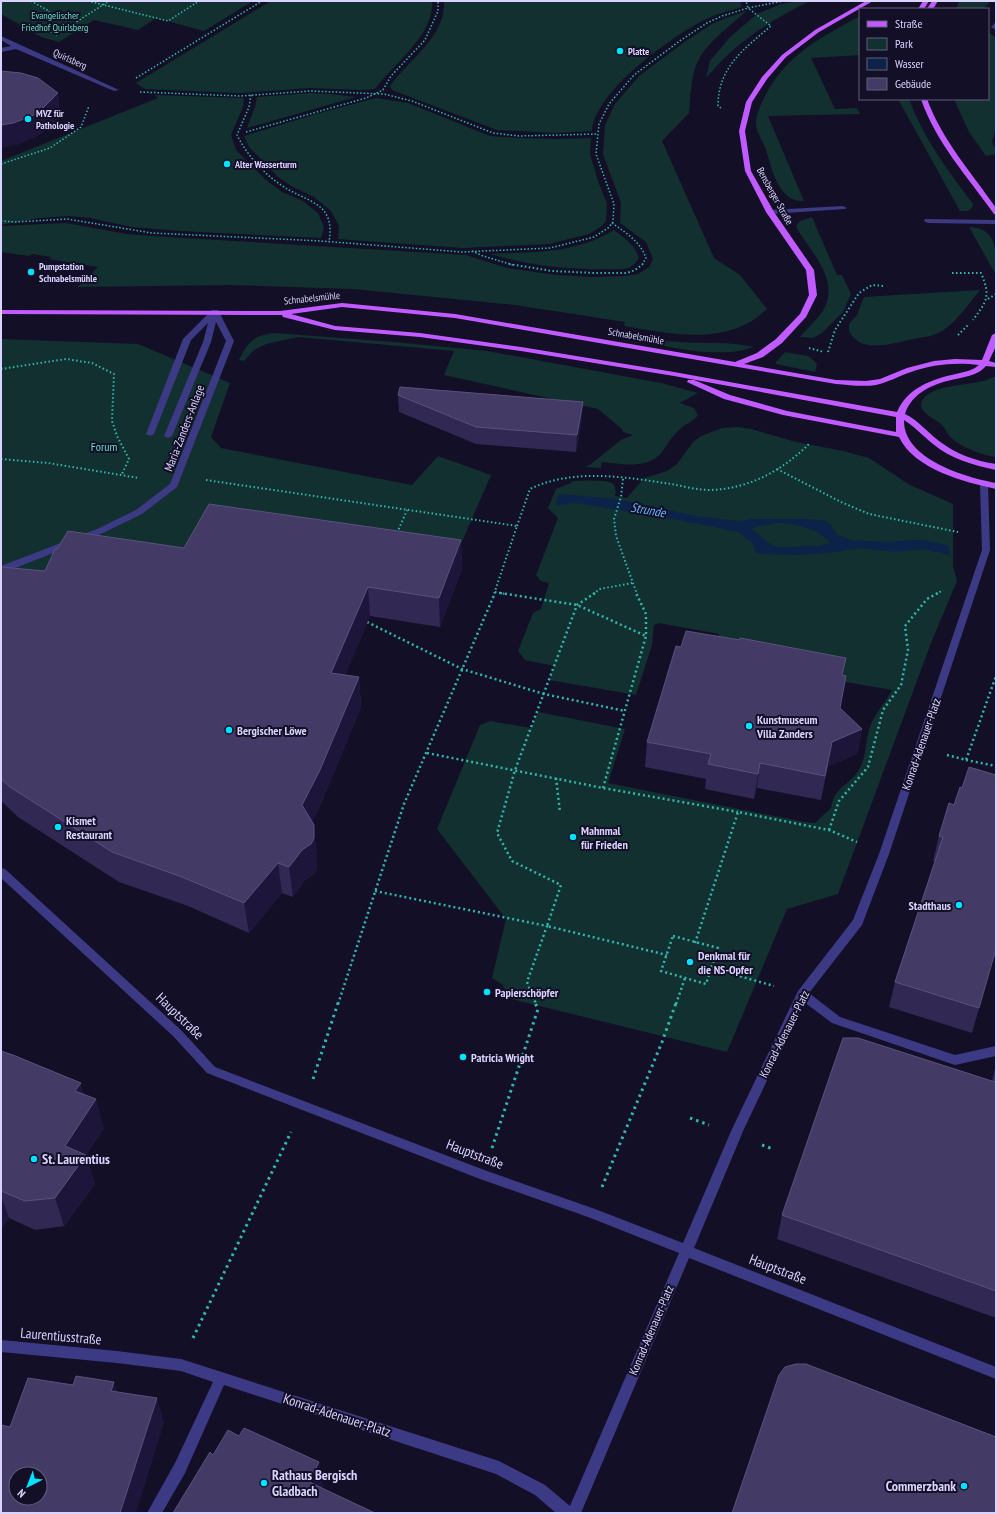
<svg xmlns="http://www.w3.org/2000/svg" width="997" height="1514" font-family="'PT Sans Narrow',sans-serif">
  <rect width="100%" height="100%" fill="#130f26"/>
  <g fill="#12302f">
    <path d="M1,1h252l-49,30 -48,-13 -18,12 -44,-10 -35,22 -18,-5 -40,-23z"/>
    <path d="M271,1h161c2,35 -38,62 -57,88l-14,1 -51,-2 -70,5 -95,-4 -9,-6z"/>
    <path d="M444,1h296l2,6c-13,4 -26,7 -38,13 -34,18 -109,71 -112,111l-35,2 -60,-3 -105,-40 -2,-4c18,-26 56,-49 54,-85z"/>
    <path d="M799,1h11c-41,20 -75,42 -104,77l4,-17 20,-24 27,-23 24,-10z"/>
    <path d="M959,1h32l-8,8h-27z"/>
    <path d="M747,11c-15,13 -39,31 -48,48 -9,16 -8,37 -10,54l-27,28 52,117 26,17 27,34c-39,38 -95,25 -143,17l1,-4 -110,-17 -162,-16 -121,-4 -155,2 21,-20 -49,-8 2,-2 -19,-3 -3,2 -28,-4v-26l65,-3 61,11 24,2 315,19 41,13 50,7 36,2 33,-1 12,-2 11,-7 4,-8 -7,-17 -26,-19 1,-20 -18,-49 2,-29 10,-21 24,-28 47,-35 26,-17 14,-6z"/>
    <path d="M860,16v39l-49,3 24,51 22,-1 3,6 -92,2 36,85c-17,1 -25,-13 -31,-28 -3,-9 -5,-18 -8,-26 -3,-7 -9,-16 -9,-23 -1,-8 5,-19 8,-26 21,-43 56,-60 96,-82z"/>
    <path d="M988,32l8,6v90l-4,14 4,8v4l-10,2 -17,-24 -15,-33h34z"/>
    <path d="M310,93l20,1 26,3 -109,31 8,-21 2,-10z"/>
    <path d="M155,95l89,3 -1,9 -12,28 5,15 30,30 16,12 21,9 15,12 6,14 -3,11 -141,-7 -48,-4 -42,-9 -21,-2 -30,2 -38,7v-64l157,-63z"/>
    <path d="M376,98l32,5 82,33 28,2 40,1 33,-1 -1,16 8,27 9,23 -1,17 -4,5 -13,8 -40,10 -86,4 -125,-9 1,-13 -8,-15 -17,-14 -21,-10 -15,-10 -29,-30 -5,-11 72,-22z"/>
    <path d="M898,99h11c15,40 38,70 64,105l-1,4 -4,3h-8z"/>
    <path d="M812,217l25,58h5l9,19 -8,18 -21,21 -9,5 -13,-1c7,-9 17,-17 23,-26 17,-29 -9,-56 -24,-79l-3,-6 4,-5z"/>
    <path d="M969,227c28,1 27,22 27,48z"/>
    <path d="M614,230c11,9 20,13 25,28 -3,5 -6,8 -11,10 -7,2 -17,1 -25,1 -38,1 -76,-4 -113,-15 43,-2 85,0 124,-24z"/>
    <path d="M980,290c-10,12 -22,30 -35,39 -9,7 -20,8 -32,10 -19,4 -52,16 -64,-8v-7l8,-9 7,-18z"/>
    <path d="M274,333l120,9 93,9 174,32 37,10 -18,10 14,5 4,7c-5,7 -13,9 -19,15 -7,6 -12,15 -17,22 -14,18 -41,12 -60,10l-1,6 -16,-1 6,-3 30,-24 12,-5 -10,-3 -1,-3 -24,-20 -154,-34 10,-24 -156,-14 -32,7 -12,6 -10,11 -5,-1c9,-19 14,-24 35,-27z"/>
    <path d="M621,333c19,3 39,8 58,9 26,2 49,-1 75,5 -39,14 -95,-3 -135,-10z"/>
    <path d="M1,339l137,5 92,39 -19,54 10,11 191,37 26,-29 53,19 -40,92 -255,-3 -195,22z"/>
    <path d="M785,352l23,4 3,2 6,6 -2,8 -39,-8v-2z"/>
    <path d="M993,377h3v80c-15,-2 -35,-10 -46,-20 -3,-4 -5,-9 -9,-13 -7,-6 -18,-9 -20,-19 5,-24 55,-17 72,-28z"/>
    <path d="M738,427l13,2 45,13 47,9 26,7 41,27 43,19v62l4,15 -26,62 -93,251 -51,15 -60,143 -220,-54 -4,-13 -11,-7 14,-59 -69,-90 43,-104 10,-4 41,7 7,-16 87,17 -17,54 197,39 10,1 16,-15c3,-19 14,-21 25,-34 12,-15 8,-33 15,-50 5,-12 15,-22 21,-34l-179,-31 6,-25 -60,-11 -5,2 -2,20 -16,50 -87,-15 5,-14 -29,-6 -7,-9 15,-38 8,-4 8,-26 -8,-2 -5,-6 22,-57 -10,-10 8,-19 15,-6 1,-2c9,0 35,-2 41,3 3,3 3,8 2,12l12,2 17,-20 23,-7 10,-7 16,-22 8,-6 21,-8z"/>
  </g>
  <path fill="#0c2248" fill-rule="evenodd" d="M559,494l58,5 79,17 43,5 14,-2h58l14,2 6,4 2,4 5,6 13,5 38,2 21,-2h14l25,6 1,9 -27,-6 -27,3 -35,-4 -33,5 -30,2 -38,-1 -5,-2 -2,-9 -15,-11 -60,-12 -102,-17 -17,2 -4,-1zM780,523c17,2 39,5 50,20 -9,4 -16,3 -25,3 -31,2 -28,5 -52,-16l1,-3z"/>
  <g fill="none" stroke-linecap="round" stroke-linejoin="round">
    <g stroke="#2fb8b0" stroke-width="1.5" stroke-dasharray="1.5 2" stroke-linecap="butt">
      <path d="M31,1l18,10 2,22"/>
      <path d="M88,1l80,20 31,-20"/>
      <path d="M56,35l53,-34"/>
      <path d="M136,78l126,-77"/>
      <path d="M140,92l100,4 70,-5 74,3 28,7 81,32 26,3 79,-2"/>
      <path d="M251,95l-2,12 -12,28c10,20 26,38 44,50 26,18 55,16 48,57"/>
      <path d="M721,108l-3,-2c0,-39 26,-57 53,-80l-23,-18 35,-7"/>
      <path d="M246,132l120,-34 17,-8 8,-14 34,-36 13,-29v-10"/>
      <path d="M1,164l49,-16 31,-21 8,-21"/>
      <path d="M1,221l14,1 52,-3 85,14 169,8 141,11 88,-4 44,-11 14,-9 5,-6 1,-18 -18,-50 3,-30 10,-20 25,-29 47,-35 26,-17 15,-7 26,-8 -2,-7"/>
      <path d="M612,223c14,10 28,18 34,35l-4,7"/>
      <path d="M472,251l11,5 30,9"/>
    </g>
    <g stroke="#2fb8b0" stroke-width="2" stroke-dasharray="1.5 2.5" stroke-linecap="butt">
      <path d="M509,264l43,7 43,2h32l8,-3 8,-6"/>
      <path d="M952,273h29c10,23 6,28 -8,47"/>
      <path d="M988,299l8,-5"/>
      <path d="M958,335l11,-11"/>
      <path d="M809,348l15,4"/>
      <path d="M828,352l7,-22 24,-37 13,-8 12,1"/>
      <path d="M1,369l65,-10 26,4 22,11 -2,47 5,15 12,23 -7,15"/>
      <path d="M1,459l47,4 91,15"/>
      <path d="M777,469l64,33 28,12 89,18"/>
      <path d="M623,479l-2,18 -7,22 2,17 21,58"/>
      <path d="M206,480l311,46 -23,68"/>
      <path d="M517,526l13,-37c43,-21 95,-12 141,-5 12,2 25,6 39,6 38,-1 72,-19 99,-46"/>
      <path d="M397,533l10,-23"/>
      <path d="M495,592l11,2"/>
      <path d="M593,594l7,-5 32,-6"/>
      <path d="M936,594l7,-4"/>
    </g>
    <g stroke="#2fb8b0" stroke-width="2.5" stroke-dasharray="2 3" stroke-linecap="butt">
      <path d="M500,593l77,12 69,31"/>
      <path d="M595,593l-18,12 -62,165 -18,63 15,28 49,24 -14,41 120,29"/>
      <path d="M367,622l95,47 82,25 81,17"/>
      <path d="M427,753l176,35 135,24"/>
      <path d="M947,755l19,5 30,-84"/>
      <path d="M966,760l30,6"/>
      <path d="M556,778l4,34"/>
      <path d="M603,788l43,-152v-22l-10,-21"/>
      <path d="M829,830l10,-29 29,-34 15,-57 18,-25 7,-35 -3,-24 22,-27 11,-6"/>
      <path d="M375,891l172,35 -20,56 9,22"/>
      <path d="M673,936l45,12 -12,36 -45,-13z"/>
      <path d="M695,943l43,-131 91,18 28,12"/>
      <path d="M711,968l63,18"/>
      <path d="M338,1004l66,-200 91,-211"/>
      <path d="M676,1004l9,-26"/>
    </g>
    <g stroke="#2fb8b0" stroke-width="3" stroke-dasharray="2.5 4" stroke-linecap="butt">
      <path d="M313,1079l25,-76"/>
      <path d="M690,1118l19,7"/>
      <path d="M762,1145l11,4"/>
      <path d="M492,1148l46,-139 -3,-6"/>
      <path d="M602,1187l60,-145 14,-39"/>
      <path d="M193,1338l98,-206"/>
    </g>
    <g fill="#3d3a85" fill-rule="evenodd">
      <path d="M996,22v8l-5,-3z"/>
      <path d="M1,36l118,54 -5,1 -98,-42 -15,3v-4l10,-2 -10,-6z"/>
      <path d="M843,206l4,2 -2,1 -75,5 -4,-2 4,-2z"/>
      <path d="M925,219l71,1v4l-68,-1 -4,-2z"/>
      <path d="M212,310h6l16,31 -57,146 -35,27 -39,19 -90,36 -12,3v-6l96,-37 39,-19 34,-26 56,-143 -10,-19 -5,20 -39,94 -4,2 -4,-2 39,-94 5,-19 -17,17 -37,94 -4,2 -4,-2 37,-95z"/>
      <path d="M984,481l4,3 2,66 -101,304 -27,71 -53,68 31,24 115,38 41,-9v10l-41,9 -123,-42 -28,-21 -60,127 -50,119 302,119v12l-307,-121 -108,255h-25l-21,-18 -39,-21 -272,-89 -39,88 -23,40h-15l28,-50 38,-81 -32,-11 -64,-8 -116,-11v-12l116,11 64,8 318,102 46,24 25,21 109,-253 -91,-36 -108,-38 -273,-106 -34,-37 -172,-158v-10l4,1 176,161 34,37 272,104 108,38 88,34 49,-114 66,-138 55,-71 26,-66 103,-304 -2,-66z"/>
    </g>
    <g fill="#c25bff" fill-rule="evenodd">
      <path d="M866,1h7l-54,31 -33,25 -19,22 -15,23 -7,29 6,40 23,41 40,58 3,25 -11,22 -24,26 -19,14 -19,7 92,16 30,1 14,-2 27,-11 27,-7 21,-2 27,1 10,-25 4,-2v13l-7,15 7,2v4l-10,-1c-8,9 -18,10 -30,13 -21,4 -44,13 -51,35 13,6 22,18 34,27 17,13 36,20 57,23v6c-23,-5 -45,-11 -63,-26 -10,-8 -18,-17 -29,-24 -1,39 61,57 92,63v6c-32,-7 -82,-20 -97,-52l-116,-22 -59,-16 -37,-17 1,-2h6l36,15 57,16 109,21v-15l-222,-41 -153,-25 -101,-14 -85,-7 -52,-13 -1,-2 -281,-1v-4l279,1 62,-8 113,11 280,48 22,-9 19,-14 24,-25 9,-19 -3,-25 -40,-58 -21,-41 -6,-40 7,-29 16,-25 20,-22 33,-25zM342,307l113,11 381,66c13,1 27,3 40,1 13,-3 23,-9 35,-13 21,-8 46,-10 68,-7 -7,6 -15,7 -23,9 -24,5 -49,14 -59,38l-223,-40 -153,-25 -101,-14 -85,-7 -44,-12z"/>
      <path d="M923,1h6l-5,8h-6z"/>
      <path d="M932,1h6l-5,8h-6z"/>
      <path d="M921,99h6c15,41 44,73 69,109v7l-2,-1c-26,-37 -58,-71 -73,-115z"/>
    </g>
  </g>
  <g fill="#312854">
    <path d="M398,395l184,24 -6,33 -100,-8 -77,-32z"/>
    <path d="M461,540l1,29 -22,58 -70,-11 -25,59 14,2 2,30 -38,92 -11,23 5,33v13l-3,6 -9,6 -12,17 -11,-4 -33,40 -61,-27 -69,-24 -101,-65 -17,-16v-234l44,4 139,-23z"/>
    <path d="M681,647l162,28 -3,33 22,21 -5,25 -29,12 -7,34 -64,-12 -3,11 -49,-10 1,-10 -61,-12 2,-25z"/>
    <path d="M949,803l30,205 -7,25 -83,-26 6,-25 40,-121h-2l6,-25z"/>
    <path d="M1,1051l83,43 20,34 -18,27 9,29 -31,42 -29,4 -26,-12 -8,11z"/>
    <path d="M996,1064v254l-219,-79 5,-24 210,-134z"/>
  </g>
  <g fill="#1d163a">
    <path d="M58,93l3,22 -14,15 -11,7 -19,8 -16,3v-23z"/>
    <path d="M583,402l-1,17 -6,33 1,-17z"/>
    <path d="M461,540l1,29 -22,58 -1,-29z"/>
    <path d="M368,587l2,29 -36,87 -3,-30z"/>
    <path d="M359,677l2,30 -38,92 -17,36 -4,-30z"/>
    <path d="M862,729l-5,25 -29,12 -7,34 11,-58z"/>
    <path d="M760,763l-3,25 -3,11 4,-25z"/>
    <path d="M314,825l3,30v13l-3,6 -9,6 -12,17 -4,-30 13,-17z"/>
    <path d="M278,863l4,30 -33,40 -5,-30z"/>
    <path d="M81,1083l7,27 8,-11 8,29 -18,27 9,29 -31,42 -9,-28 20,-107z"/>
    <path d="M1,1196l8,22 -8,11z"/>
    <path d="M114,1382l8,26 -11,-17z"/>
    <path d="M157,1398l7,25 -28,90h-16z"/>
    <path d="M319,1462l4,25 -10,19 -4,-24z"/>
  </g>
  <g fill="#433a66" stroke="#5a527e" fill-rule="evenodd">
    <path d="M1,71l20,2 17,5 20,15 -15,15 -11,8 -19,7 -12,2z"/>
    <path d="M400,387l183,15 -6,33 -101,-8 -78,-32z"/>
    <path d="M209,504l252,36 -22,58 -71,-11 -37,86 28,4 -39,93 -18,35 12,20v13l-3,6 -9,6 -13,17 -11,-4 -34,40 -62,-26 -70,-25 -102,-65 -9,-8v-212l44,4 10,-22h2l11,-18 116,17z"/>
    <path d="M686,631l54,9v-2l106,20 -4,17 4,1 -6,32 22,21 -30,13 -7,34 -65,-13 -2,11 -50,-10 3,-10 -64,-12 29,-96 5,1z"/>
    <path d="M969,767l27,8v174l-17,59 -84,-26 48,-145 -4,-1 10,-33 5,2 6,-18 2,1z"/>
    <path d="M843,1038h15l137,44 1,-6v215l-214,-76z"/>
    <path d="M1,1051l12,4 68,28 -6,8 21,8 -31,47 21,9 -31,43 -30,3 -24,-10z"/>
    <path d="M796,1364h10l190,73v76h-264l47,-138 6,-8z"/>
    <path d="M76,1376l38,6 -3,9 46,7 -37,115h-119v-88l9,2 18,-49 45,7zM16,1474h24v24h-24z"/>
    <path d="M244,1428l75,34 -10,20 66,31h-202l37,-61 3,3 15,-25 11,6z"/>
  </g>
  <g fill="#00e5ff" stroke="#130f26" stroke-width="1.5">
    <circle cx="620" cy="51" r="4"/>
    <circle cx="28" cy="119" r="4"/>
    <circle cx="227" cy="164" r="4"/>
    <circle cx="31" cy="272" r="4"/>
    <circle cx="749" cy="726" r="4"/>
    <circle cx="229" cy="730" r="4"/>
    <circle cx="58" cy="827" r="4"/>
    <circle cx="573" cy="837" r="4"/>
    <circle cx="959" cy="905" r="4"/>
    <circle cx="690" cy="962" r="4"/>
    <circle cx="487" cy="992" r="4"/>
    <circle cx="463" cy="1057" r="4"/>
    <circle cx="34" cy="1159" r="4"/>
    <circle cx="264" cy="1483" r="4"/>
    <circle cx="964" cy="1486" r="4"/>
  </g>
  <g text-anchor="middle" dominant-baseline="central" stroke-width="4" stroke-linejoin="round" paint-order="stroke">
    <g font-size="10" fill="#5fe0c0" stroke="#130f26">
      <text x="55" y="15">Evangelischer<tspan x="55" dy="12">Friedhof Quirlsberg</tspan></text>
    </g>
    <g font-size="10" font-weight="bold" fill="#d9d4ff" stroke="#130f26" text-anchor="start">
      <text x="628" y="51">Platte</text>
      <text x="36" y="113">MVZ für<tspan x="36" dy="12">Pathologie</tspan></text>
      <text x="235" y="164">Alter Wasserturm</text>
      <text x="39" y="266">Pumpstation<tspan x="39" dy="12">Schnabelsmühle</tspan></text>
    </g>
    <g font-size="10" fill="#d9d4ff" stroke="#130f26">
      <text transform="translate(70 59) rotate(24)">Quirlsberg</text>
      <text transform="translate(775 196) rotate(61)">Bensberger Straße</text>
      <text transform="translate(312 298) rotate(-6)">Schnabelsmühle</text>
      <text transform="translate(636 336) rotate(10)">Schnabelsmühle</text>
    </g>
    <g font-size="12" fill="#d9d4ff" stroke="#130f26">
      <text transform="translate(184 428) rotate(-69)">Maria-Zanders-Anlage</text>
      <text transform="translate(921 744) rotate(-71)">Konrad-Adenauer-Platz</text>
      <text transform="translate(784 1034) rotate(-63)">Konrad-Adenauer-Platz</text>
      <text transform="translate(651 1330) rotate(-67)">Konrad-Adenauer-Platz</text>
    </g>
    <g font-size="12" fill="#5fe0c0" stroke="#130f26">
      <text x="104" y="446">Forum</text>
    </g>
    <g font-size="12" font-weight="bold" fill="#d9d4ff" stroke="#130f26" text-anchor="start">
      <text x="757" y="719">Kunstmuseum<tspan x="757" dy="14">Villa Zanders</tspan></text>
      <text x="237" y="730">Bergischer Löwe</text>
      <text x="66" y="820">Kismet<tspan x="66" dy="14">Restaurant</tspan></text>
      <text x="581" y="830">Mahnmal<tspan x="581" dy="14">für Frieden</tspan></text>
      <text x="951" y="905" text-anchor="end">Stadthaus</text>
      <text x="698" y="955">Denkmal für<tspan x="698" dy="14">die NS-Opfer</tspan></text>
      <text x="495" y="992">Papierschöpfer</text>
      <text x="471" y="1057">Patricia Wright</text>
    </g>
    <g font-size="13" font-style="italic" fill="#62b6ff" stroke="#130f26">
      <text transform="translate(648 510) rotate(10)">Strunde</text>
    </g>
    <g font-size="14" fill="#d9d4ff" stroke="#130f26">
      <text transform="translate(180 1016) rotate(44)">Hauptstraße</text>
      <text transform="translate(475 1154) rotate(21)">Hauptstraße</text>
      <text transform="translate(778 1269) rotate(21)">Hauptstraße</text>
      <text transform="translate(61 1336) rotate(5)">Laurentiusstraße</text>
      <text transform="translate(337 1415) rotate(18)">Konrad-Adenauer-Platz</text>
    </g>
    <g font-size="14" font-weight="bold" fill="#d9d4ff" stroke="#130f26" text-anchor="start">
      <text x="42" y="1159">St. Laurentius</text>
      <text x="272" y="1475">Rathaus Bergisch<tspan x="272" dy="16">Gladbach</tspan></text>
      <text x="956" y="1486" text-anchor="end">Commerzbank</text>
    </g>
  </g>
  <rect width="997" height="1514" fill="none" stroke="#d9d4ff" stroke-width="4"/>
  <rect x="859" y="8" width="130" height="92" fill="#130f26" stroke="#625e7d"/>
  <rect x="867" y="21" width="20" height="6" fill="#c25bff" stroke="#625e7d"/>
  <text x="895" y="28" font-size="12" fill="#d9d4ff">Straße</text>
  <rect x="867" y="38" width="20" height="12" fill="#12302f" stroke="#625e7d"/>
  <text x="895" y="48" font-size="12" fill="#d9d4ff">Park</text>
  <rect x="867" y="58" width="20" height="12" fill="#0c2248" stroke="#625e7d"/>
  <text x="895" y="68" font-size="12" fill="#d9d4ff">Wasser</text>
  <rect x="867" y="78" width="20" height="12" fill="#433a66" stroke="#625e7d"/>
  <text x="895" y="88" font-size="12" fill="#d9d4ff">Gebäude</text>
  <g transform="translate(28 1486) rotate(222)"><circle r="19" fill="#130f26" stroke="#625e7d"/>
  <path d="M0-3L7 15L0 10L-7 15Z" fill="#00e5ff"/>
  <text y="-6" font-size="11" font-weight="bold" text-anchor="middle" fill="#d9d4ff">N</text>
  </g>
</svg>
